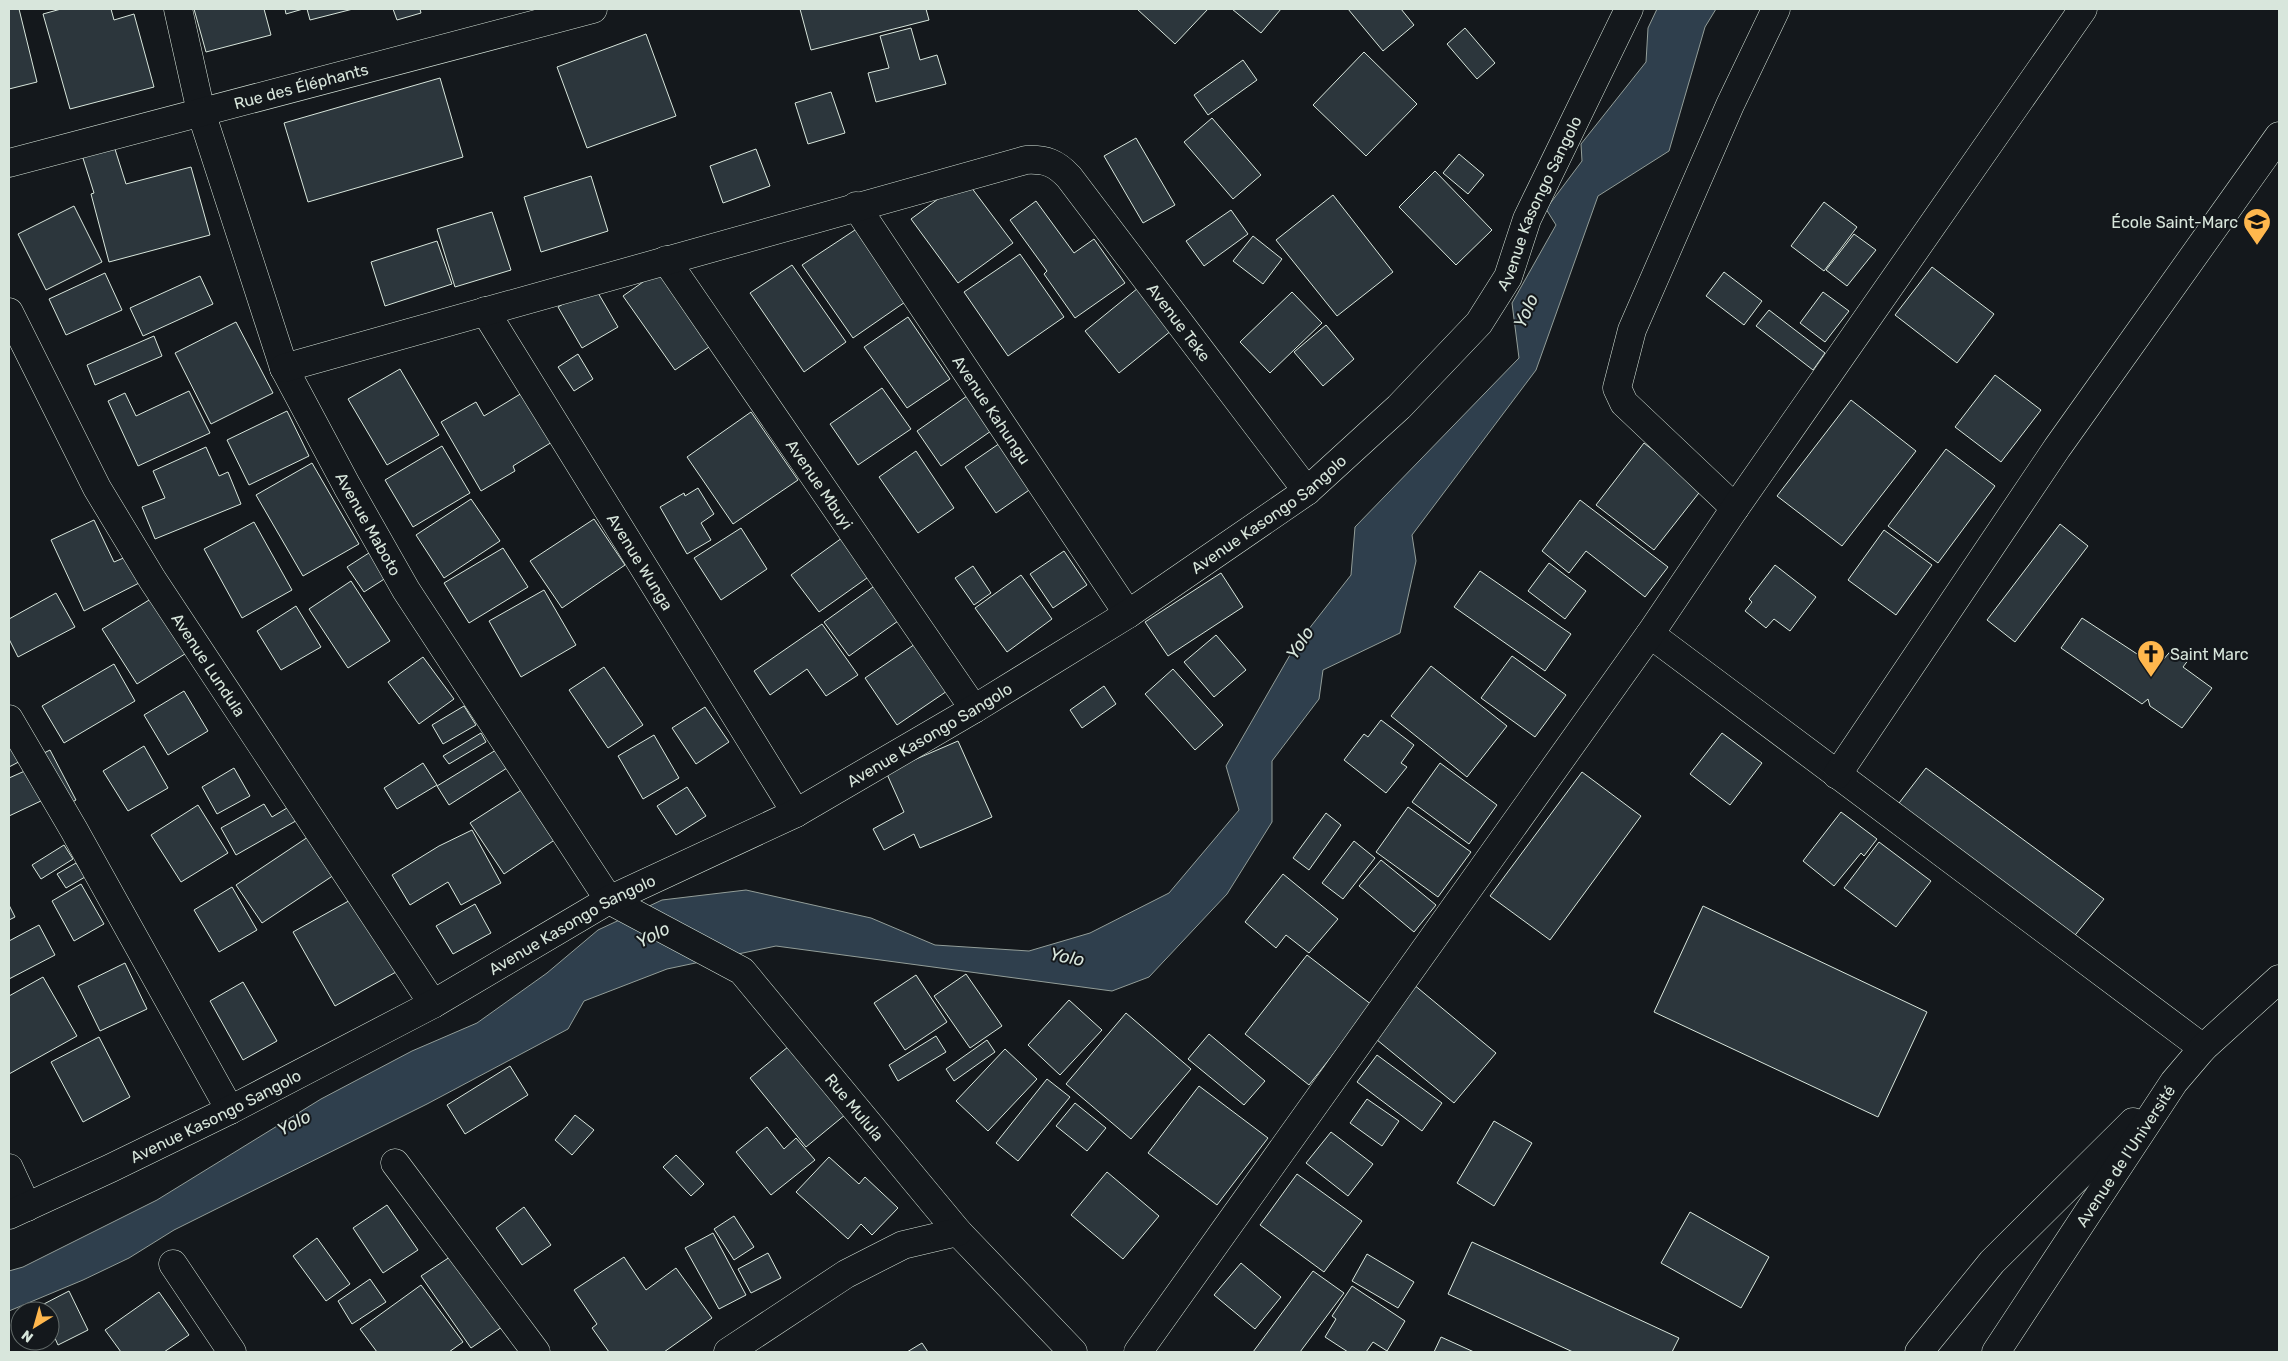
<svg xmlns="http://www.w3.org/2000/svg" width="2288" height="1361" font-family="Rubik,sans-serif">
  <rect width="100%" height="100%" fill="#14181c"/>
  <path fill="#2f3f4d" stroke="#939e99" d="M1657,9h59l-11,18 -36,124 -71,45 -62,174 -124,165 4,26 -16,72 -77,37 -4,29 -47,62v61l-45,72 -78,83 -37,14 -336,-45 -109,23 -83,32 -16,28 -141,75 -253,126 -45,28 -46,22 -74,31v-40l14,-4 134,-67 164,-101 91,-48 65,-28 70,-50 51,-43 64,-30 84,-10 125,28 64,27 94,6 61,-18 79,-40 70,-83 -13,-44 68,-118 57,-73 4,-48 164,-169 -7,-55 44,-78 -10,-16 36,-48 -1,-17 65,-82 2,-34z"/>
  <g fill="#2c363c" stroke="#d8e6dc">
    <path d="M9,9h10l18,73 -28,7z"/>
    <path d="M61,9h50l3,11 20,-6 20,73 -84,22 -27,-95z"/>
    <path d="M194,9h70l7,26 -65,17z"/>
    <path d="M285,9h18l-17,5z"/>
    <path d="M307,9h46l-43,11z"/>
    <path d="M393,9h27l1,4 -24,7z"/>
    <path d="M800,9h126l3,11 -118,30z"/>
    <path d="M1137,9h71l-33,35z"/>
    <path d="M1232,9h49l-20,24z"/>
    <path d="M1348,9h53l13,16 -31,26z"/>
    <path d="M911,28l9,32 17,-5 9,29 -70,18 -8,-29 21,-5 -9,-32z"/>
    <path d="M1465,28l30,35 -18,16 -30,-35z"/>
    <path d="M646,34l30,82 -89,32 -30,-81z"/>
    <path d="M1364,52l53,52 -51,52 -53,-51z"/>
    <path d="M1243,60l14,20 -49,35 -14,-20z"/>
    <path d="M440,78l23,79 -155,45 -24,-79z"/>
    <path d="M831,92l14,41 -37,11 -13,-41z"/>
    <path d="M1212,118l49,57 -28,24 -49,-57z"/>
    <path d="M1136,138l39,67 -32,18 -39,-67z"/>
    <path d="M114,146l12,38 65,-17 19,68 -101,27 -18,-68 3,-1 -12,-38z"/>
    <path d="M756,149l14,37 -47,17 -13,-37z"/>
    <path d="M1459,154l25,21 -16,19 -25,-21z"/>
    <path d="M1435,171l57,59 -36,35 -57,-58z"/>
    <path d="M591,176l17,55 -67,21 -17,-55z"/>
    <path d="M965,179l48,64 -55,40 -47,-64z"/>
    <path d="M1333,195l60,77 -56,44 -61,-76z"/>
    <path d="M1036,201l38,52 20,-14 31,44 -50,35 -31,-44 3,-3 -37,-51z"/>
    <path d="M1824,202l33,25 -33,44 -33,-25z"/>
    <path d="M74,206l28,56 -56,28 -28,-56z"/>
    <path d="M1231,210l17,24 -44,32 -18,-25z"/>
    <path d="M492,212l19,58 -56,17 -18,-58z"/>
    <path d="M858,228l50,72 -55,38 -51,-73z"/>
    <path d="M1854,234l22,16 -29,36 -21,-16z"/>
    <path d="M1253,236l29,23 -19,25 -30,-23z"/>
    <path d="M437,241l15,43 -67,22 -14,-44z"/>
    <path d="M1020,254l44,63 -56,39 -44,-64z"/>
    <path d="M792,265l54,77 -42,30 -54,-79z"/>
    <path d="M1932,267l62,47 -37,49 -62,-48z"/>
    <path d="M663,268l52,75 -40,27 -52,-74z"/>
    <path d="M1724,272l38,29 -18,24 -38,-29z"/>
    <path d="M105,273l17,37 -56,25 -17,-36z"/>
    <path d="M200,276l13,28 -70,32 -13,-28z"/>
    <path d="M1143,284l34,42 -58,47 -34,-42z"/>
    <path d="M594,286l24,41 -36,21 -24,-41z"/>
    <path d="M1292,292l30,31 -52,50 -30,-31z"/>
    <path d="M1823,292l26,19 -24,31 -25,-19z"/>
    <path d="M1769,310l56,43 -12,17 -57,-44z"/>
    <path d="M908,317l42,62 -43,29 -43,-61z"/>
    <path d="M236,322l37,71 -62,31 -36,-71z"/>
    <path d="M1326,325l28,34 -31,27 -29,-34z"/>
    <path d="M154,336l8,20 -67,29 -8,-20z"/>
    <path d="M578,354l15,25 -19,12 -16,-24z"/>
    <path d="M400,369l39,66 -52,30 -39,-66z"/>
    <path d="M1995,375l46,35 -40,52 -46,-35z"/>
    <path d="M882,388l29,41 -53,36 -28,-41z"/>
    <path d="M527,390l30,49 -44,27 2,5 -34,20 -40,-69 35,-20 8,14z"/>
    <path d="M189,391l21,42 -72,33 -30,-65 17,-8 11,23z"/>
    <path d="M967,396l24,35 -50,35 -24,-35z"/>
    <path d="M1851,400l65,51 -74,95 -65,-50z"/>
    <path d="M287,411l22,45 -60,29 -22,-45z"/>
    <path d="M751,412l47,68 -65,44 -46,-67z"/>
    <path d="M1003,441l32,45 -39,27 -31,-46z"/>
    <path d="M1644,443l58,46 -48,61 -58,-45z"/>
    <path d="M442,446l28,47 -57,34 -28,-47z"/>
    <path d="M206,447l13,29 9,-4 13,32 -86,35 -13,-32 23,-9 -12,-27z"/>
    <path d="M1946,449l49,37 -57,77 -50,-37z"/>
    <path d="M916,451l38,57 -36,25 -39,-56z"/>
    <path d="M312,463l47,81 -56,32 -47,-81z"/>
    <path d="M698,488l16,26 -13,9 10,17 -24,14 -27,-47 24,-14 1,3z"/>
    <path d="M471,499l29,42 -56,37 -28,-43z"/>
    <path d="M1580,500l88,67 -23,30 -59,-46 -17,22 -27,-22z"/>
    <path d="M594,519l31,46 -63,43 -32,-47z"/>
    <path d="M94,520l20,42 19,-8 12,26 -61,31 -33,-71z"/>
    <path d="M254,522l38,68 -50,28 -38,-69z"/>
    <path d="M2060,524l28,22 -73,96 -28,-22z"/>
    <path d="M741,528l26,41 -46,31 -27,-42z"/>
    <path d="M1884,530l48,35 -36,50 -48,-35z"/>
    <path d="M846,535l28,38 -55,39 -28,-37z"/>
    <path d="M503,548l25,39 -59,36 -25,-40z"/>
    <path d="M372,551l17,25 -25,16 -17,-25z"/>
    <path d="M1064,551l23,34 -34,23 -23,-34z"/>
    <path d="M1549,563l37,28 -21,28 -37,-28z"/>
    <path d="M1775,565l41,32 -26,34 -16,-12 -8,9 -21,-17 7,-9 -3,-3z"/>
    <path d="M973,566l18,27 -17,12 -19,-27z"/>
    <path d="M1480,571l91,63 -26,37 -91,-64z"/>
    <path d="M1221,573l22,34 -75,49 -23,-34z"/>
    <path d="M1021,575l31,44 -45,33 -32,-44z"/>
    <path d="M351,581l39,60 -42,27 -39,-59z"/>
    <path d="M880,582l25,34 -56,40 -25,-34z"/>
    <path d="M544,590l32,55 -55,32 -32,-56z"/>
    <path d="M56,593l19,34 -57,30 -9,-18v-20z"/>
    <path d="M154,597l34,55 -51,32 -35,-55z"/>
    <path d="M296,606l25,41 -40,23 -24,-39z"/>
    <path d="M2082,618l75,49 17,-20 15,12 -6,8 29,21 -30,40 -32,-22 -2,-7 -6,5 -81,-56z"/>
    <path d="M822,624l36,51 -32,21 -19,-27 -37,26 -16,-24z"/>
    <path d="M1216,635l30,35 -32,27 -30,-35z"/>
    <path d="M921,640l32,47 -56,38 -32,-47z"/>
    <path d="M1512,656l54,39 -31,42 -54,-39z"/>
    <path d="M423,657l31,42 -35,25 -31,-42z"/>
    <path d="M114,664l21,37 -71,42 -22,-37z"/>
    <path d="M1431,666l76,60 -40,51 -76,-61z"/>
    <path d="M604,667l39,58 -35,23 -39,-58z"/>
    <path d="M1173,669l50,56 -28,25 -50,-56z"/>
    <path d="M1104,686l12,18 -34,24 -12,-18z"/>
    <path d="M184,691l24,40 -40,24 -24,-40z"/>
    <path d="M464,706l12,19 -33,19 -11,-19z"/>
    <path d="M705,707l24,35 -33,22 -24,-36z"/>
    <path d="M1381,720l33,25 -13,18 6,4 -21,26 -42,-33 20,-26 4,3z"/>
    <path d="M9,726l25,28 -25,13z"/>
    <path d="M481,733l5,9 -37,22 -6,-8z"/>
    <path d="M1722,733l40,30 -32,42 -40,-31z"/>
    <path d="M654,735l25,43 -36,21 -25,-43z"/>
    <path d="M958,741l34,76 -72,31 -6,-14 -30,16 -11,-21 31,-17 -18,-40z"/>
    <path d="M144,746l24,42 -40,23 -25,-40z"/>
    <path d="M50,750l26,50 -26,14 -7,-14 -34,16v-38l18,-8 -3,-7z"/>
    <path d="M496,750l11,18 -58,37 -12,-19z"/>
    <path d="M423,763l14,22 -40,24 -13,-21z"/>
    <path d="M1440,763l57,42 -28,39 -57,-42z"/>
    <path d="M234,768l16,28 -33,18 -15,-27z"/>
    <path d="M1926,768l178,131 -32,40 -176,-132z"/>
    <path d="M1582,772l59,44 -91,124 -60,-44z"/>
    <path d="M526,787l33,50 -55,37 -34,-51z"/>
    <path d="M687,787l19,29 -30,19 -19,-29z"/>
    <path d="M264,804l8,13 20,-12 9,13 -65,37 -15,-27z"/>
    <path d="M198,805l30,48 -47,29 -30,-47z"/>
    <path d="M1408,807l63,45 -33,45 -62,-45z"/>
    <path d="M1841,812l36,27 -13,17 -3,-3 -27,33 -31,-25z"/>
    <path d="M1326,813l15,12 -32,45 -16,-12z"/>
    <path d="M472,830l29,53 -40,22 -13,-23 -38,23 -18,-30 47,-29z"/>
    <path d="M314,833l26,38 -78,52 -26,-38z"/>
    <path d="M1354,841l21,17 -32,41 -21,-16z"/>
    <path d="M1879,842l52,39 -35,46 -52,-39z"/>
    <path d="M64,845l9,14 -32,20 -9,-14z"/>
    <path d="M1381,860l55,45 -22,27 -55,-46z"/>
    <path d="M76,863l9,14 -19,11 -9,-14z"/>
    <path d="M1283,874l55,45 -29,34 -23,-18 -10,13 -31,-26z"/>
    <path d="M81,884l23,40 -30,17 -22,-40z"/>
    <path d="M232,887l25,43 -38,22 -25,-42z"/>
    <path d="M354,898l42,74 -61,34 -42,-74z"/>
    <path d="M475,904l16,29 -38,21 -17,-28z"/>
    <path d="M9,905l6,12 -6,3z"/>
    <path d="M1703,906l224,106 -49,105 -224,-105z"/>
    <path d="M39,925l16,30 -46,24v-38z"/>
    <path d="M1307,955l65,50 -63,80 -64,-51z"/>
    <path d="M125,963l22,46 -47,22 -22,-45z"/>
    <path d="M966,974l36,52 -32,22 -36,-52z"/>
    <path d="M916,975l31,47 -42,28 -31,-47z"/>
    <path d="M43,977l34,59 -68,38v-78z"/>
    <path d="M243,982l34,59 -34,19 -33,-59z"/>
    <path d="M1413,984l83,69 -42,50 -83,-68z"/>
    <path d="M1069,1000l33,30 -42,45 -32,-30z"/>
    <path d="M1126,1013l65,56 -60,70 -65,-55z"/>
    <path d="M1209,1034l56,47 -21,24 -56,-46z"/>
    <path d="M936,1036l10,16 -48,29 -9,-16z"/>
    <path d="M99,1037l31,60 -47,25 -32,-60z"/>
    <path d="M987,1040l8,12 -41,29 -8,-12z"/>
    <path d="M794,1042l57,68 -45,37 -56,-69z"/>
    <path d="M1005,1049l32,30 -49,52 -32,-30z"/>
    <path d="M1377,1055l65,48 -20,28 -65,-49z"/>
    <path d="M510,1066l18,29 -63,39 -18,-29z"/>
    <path d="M1047,1079l23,18 -52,64 -22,-18z"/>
    <path d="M1199,1086l69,52 -51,67 -69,-52z"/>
    <path d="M1367,1099l32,22 -17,25 -32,-23z"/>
    <path d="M1075,1103l31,25 -19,23 -31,-25z"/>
    <path d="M575,1115l19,15 -22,25 -17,-15z"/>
    <path d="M1494,1121l38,22 -38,63 -37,-23z"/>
    <path d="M767,1127l17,22 12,-11 19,22 -44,35 -35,-43z"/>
    <path d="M1331,1132l42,32 -25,32 -42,-33z"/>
    <path d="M676,1155l28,29 -13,12 -28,-29z"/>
    <path d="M829,1157l30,27 6,-7 33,31 -26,27 -11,-11 -13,15 -52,-47z"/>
    <path d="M1107,1172l52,44 -36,43 -52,-44z"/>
    <path d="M1297,1174l65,47 -38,51 -64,-47z"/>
    <path d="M387,1205l31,45 -35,23 -30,-45z"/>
    <path d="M524,1207l27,38 -29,20 -26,-37z"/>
    <path d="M1690,1212l79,45 -28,51 -80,-45z"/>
    <path d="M734,1216l20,31 -20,13 -20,-31z"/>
    <path d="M713,1233l33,62 -27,14 -34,-61z"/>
    <path d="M317,1238l33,46 -24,17 -33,-45z"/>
    <path d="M1472,1242l207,96 -7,14h-99l-125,-58z"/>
    <path d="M768,1253l13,25 -30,15 -13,-24z"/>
    <path d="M1367,1254l47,28 -16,26 -46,-27z"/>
    <path d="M453,1255l49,72 -31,21 -50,-72z"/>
    <path d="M624,1257l22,33 30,-22 36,50 -48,34h-55l-17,-24 5,-4 -23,-34z"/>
    <path d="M1241,1263l40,34 -26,32 -41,-34z"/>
    <path d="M1313,1271l31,22 -44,59h-47z"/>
    <path d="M370,1279l16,23 -34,22 -14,-23z"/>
    <path d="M421,1285l42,57 -14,10h-72l-17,-23z"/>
    <path d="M1352,1286l53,35 -18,30 -14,-9 -7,10h-18l-23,-15 11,-18 -4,-3z"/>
    <path d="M69,1291l19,39 -30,15 -8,-18v-16h-8l-2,-5z"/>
    <path d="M159,1292l30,43 -25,17h-43l-16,-22z"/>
    <path d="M1441,1337l33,15h-40z"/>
    <path d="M922,1343l6,9h-21z"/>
  </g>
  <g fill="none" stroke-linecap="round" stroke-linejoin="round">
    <defs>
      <g id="street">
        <path id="s1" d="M178,9l23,103 83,256 63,118 59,104 203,310 133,71 216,261 115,120"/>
        <path id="s2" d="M9,163l584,-154"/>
        <path id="s3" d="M856,206l272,408"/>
        <path id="s4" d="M666,260l308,449"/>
        <path id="s5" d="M485,311l311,502"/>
        <path id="s6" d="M9,312l88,176 55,91 281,425"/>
        <path id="s7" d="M284,368l742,-208c20,-1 30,3 43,17l238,314"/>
        <path d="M1735,508l-111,-105 -7,-15 15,-58 98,-225 46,-96"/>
        <path d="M1650,634l553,414"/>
        <path d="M9,719l65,111 156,280"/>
        <path d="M1837,775l220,-327 222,-312"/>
        <path d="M395,1163l141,189"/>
        <path d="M9,1168l18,39"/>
        <path id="s8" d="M9,1215l102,-47 119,-58 203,-106 176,-104 187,-87 178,-104 154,-95 179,-123 92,-84 80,-84 29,-46 19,-58 102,-210"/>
        <path d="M173,1264l59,88"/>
        <path d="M728,1352l118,-78 57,-29 55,-13"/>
        <path d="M1138,1352l512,-718 85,-126 348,-499"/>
      </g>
      <g id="secondary">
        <path d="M1919,1352l73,-90 141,-140"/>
        <path id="s9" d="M1996,1352l178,-270 29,-34 76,-69"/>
      </g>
    </defs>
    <use href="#street" stroke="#d8e6dc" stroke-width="29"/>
    <use href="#secondary" stroke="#d8e6dc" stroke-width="29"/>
    <use href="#street" stroke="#14181c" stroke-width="28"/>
    <use href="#secondary" stroke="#14181c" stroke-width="28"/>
  </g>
  <defs>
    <symbol id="school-pin" viewBox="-11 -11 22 30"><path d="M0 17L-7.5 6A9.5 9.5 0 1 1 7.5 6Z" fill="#ffb74d" stroke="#14181c"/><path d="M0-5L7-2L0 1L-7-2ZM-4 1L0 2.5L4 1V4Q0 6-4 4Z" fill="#111"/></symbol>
    <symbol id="church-pin" viewBox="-11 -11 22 30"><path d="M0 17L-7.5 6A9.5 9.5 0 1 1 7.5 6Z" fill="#ffb74d" stroke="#14181c"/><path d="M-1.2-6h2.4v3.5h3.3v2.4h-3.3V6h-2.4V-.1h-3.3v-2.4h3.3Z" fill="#111"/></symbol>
  </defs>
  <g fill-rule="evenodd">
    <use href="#school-pin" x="2241" y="206" width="32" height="43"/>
    <use href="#church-pin" x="2135" y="638" width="32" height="43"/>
  </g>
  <g text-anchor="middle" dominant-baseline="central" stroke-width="4" stroke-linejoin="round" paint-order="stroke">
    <g font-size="16" fill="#d8e6dc" stroke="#14181c">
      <text stroke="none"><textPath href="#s2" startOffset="302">Rue des Éléphants</textPath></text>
      <text stroke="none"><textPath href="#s8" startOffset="1864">Avenue Kasongo Sangolo</textPath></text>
      <text stroke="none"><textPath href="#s7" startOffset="1001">Avenue Teke</textPath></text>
      <text stroke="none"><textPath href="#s3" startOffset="245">Avenue Kahungu</textPath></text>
      <text stroke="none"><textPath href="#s4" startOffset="272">Avenue Mbuyi</textPath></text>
      <text stroke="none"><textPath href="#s8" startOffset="1444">Avenue Kasongo Sangolo</textPath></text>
      <text stroke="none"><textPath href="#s1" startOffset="552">Avenue Maboto</textPath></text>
      <text stroke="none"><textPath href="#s5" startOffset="295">Avenue Wunga</textPath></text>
      <text stroke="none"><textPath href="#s6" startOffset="406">Avenue Lundula</textPath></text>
      <text stroke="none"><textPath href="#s8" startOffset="1039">Avenue Kasongo Sangolo</textPath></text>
      <text stroke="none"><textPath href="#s8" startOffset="634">Avenue Kasongo Sangolo</textPath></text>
      <text stroke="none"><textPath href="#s1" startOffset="1326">Rue Mulula</textPath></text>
      <text stroke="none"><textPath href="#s8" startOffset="229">Avenue Kasongo Sangolo</textPath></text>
      <text stroke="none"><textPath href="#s9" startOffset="235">Avenue de l’Université</textPath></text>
    </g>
    <g font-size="16" fill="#d8e6dc" stroke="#14181c" text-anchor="end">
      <text x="2238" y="222">École Saint-Marc</text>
      <text x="2170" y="654" text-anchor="start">Saint Marc</text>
    </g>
    <g font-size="18" font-style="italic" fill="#d8e6dc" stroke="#14181c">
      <text transform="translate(1526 311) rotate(-66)">Yolo</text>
      <text transform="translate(1300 643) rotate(-57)">Yolo</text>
      <text transform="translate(653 935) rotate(-28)">Yolo</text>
      <text transform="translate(1067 957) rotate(11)">Yolo</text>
      <text transform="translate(294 1123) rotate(-28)">Yolo</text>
    </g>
  </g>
  <rect width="2288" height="1361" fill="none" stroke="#d8e6dc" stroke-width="20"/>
  <g transform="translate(35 1326) rotate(217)"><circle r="24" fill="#14181c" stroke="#626a69"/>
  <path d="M0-4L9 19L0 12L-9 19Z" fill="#ffb74d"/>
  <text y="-8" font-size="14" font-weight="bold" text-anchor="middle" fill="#d8e6dc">N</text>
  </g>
</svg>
